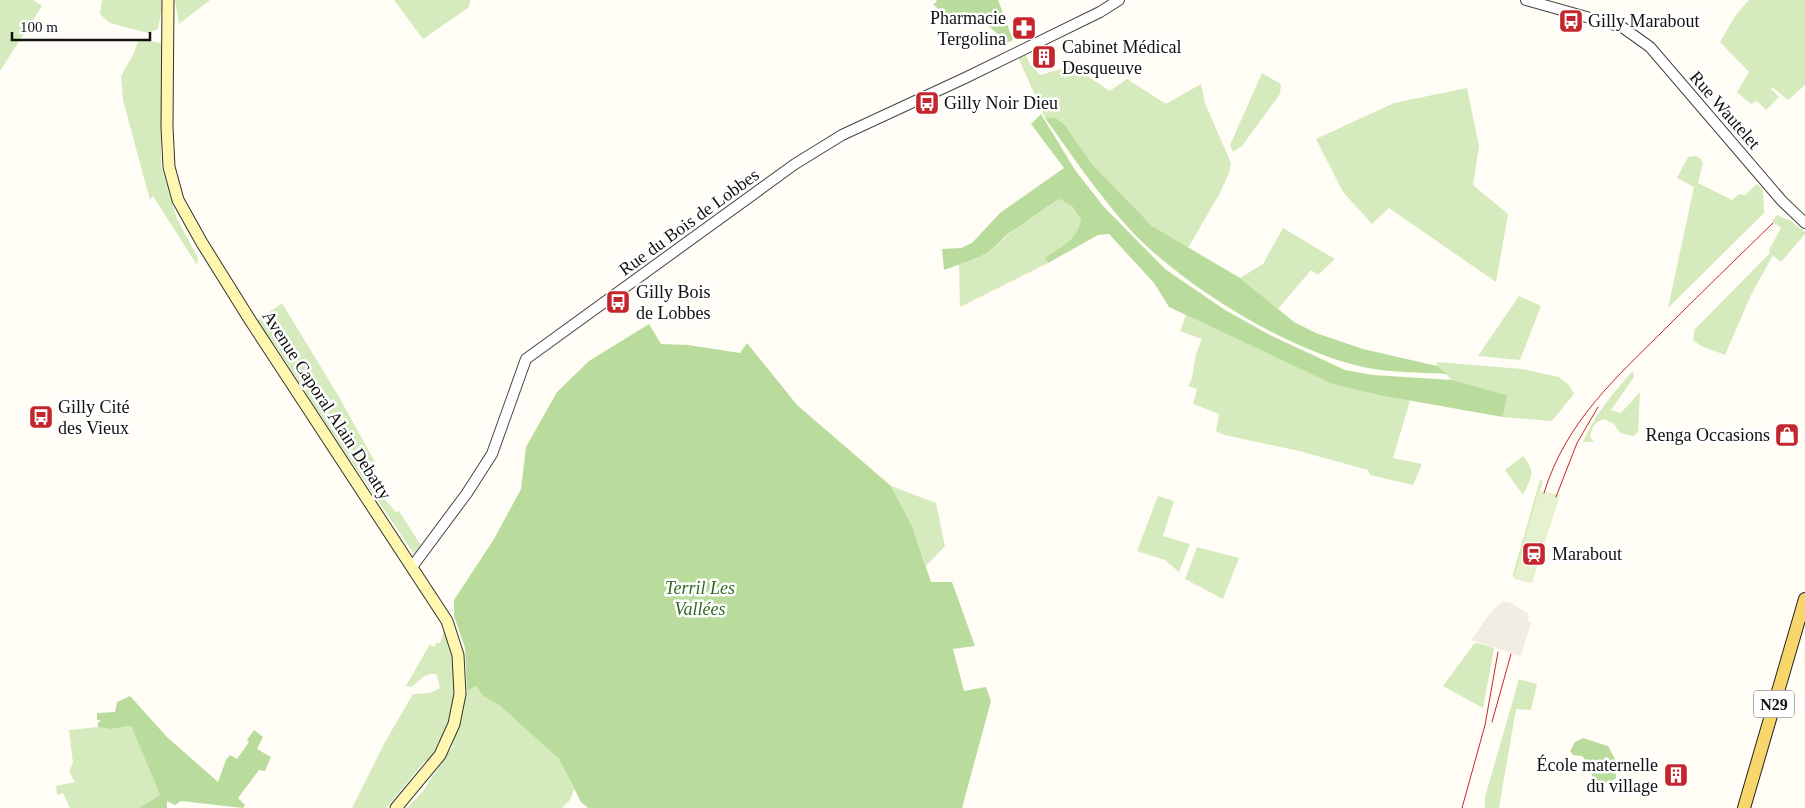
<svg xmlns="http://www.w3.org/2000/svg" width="1805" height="808" font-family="Georgia,serif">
  <rect width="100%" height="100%" fill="#fffdf5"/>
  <g fill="#d5ebbd">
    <path d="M0,0h33l9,6 -42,65z"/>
    <path d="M102,0h59l1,6 -4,23 -10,4 -38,-10 -10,-9z"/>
    <path d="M175,0h35l-31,24z"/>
    <path d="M394,0h76l-1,7 -46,32z"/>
    <path d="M1749,0h56v85l-17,15 -16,-13 -1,2 8,8 -13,13 -9,-9 -6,3 -14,-12 12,-20 -29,-30 15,-26z"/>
    <path d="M139,39l22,4v123l16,53 21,39 -1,7 -44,-69 -3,4 -27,-100 -2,-24 12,-21z"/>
    <path d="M1025,54l5,10 10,11 32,-9 38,25 17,-12 39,25 35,-20 4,19 26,60 -2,10 -9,20 -32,55 -36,-22 -60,-62 -27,-39 -9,-7h-11l-27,-61z"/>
    <path d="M1262,73l19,11 -1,10 -38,52 -9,6 -3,-7z"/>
    <path d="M1467,88l12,58 -6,39 35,29 -12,68 -107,-74 -17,16 -29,-32 -27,-53 78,-36z"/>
    <path d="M1695,156l5,2 3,5 -5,20 34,17 7,-6 6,1 12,-11 6,6 1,23 -96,95 26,-121 -17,-9 11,-21z"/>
    <path d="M1059,199l13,7 9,14c-5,21 -19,26 -35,38l2,5 -88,44 -1,-42 16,-6 17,-9 17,-16z"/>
    <path d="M1777,215l14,6 14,11v2l-24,28 -9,-7v2l-21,38 -26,60 -24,-9 -8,-6 2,-11 75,-76 -1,-3 12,-22 -9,-7z"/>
    <path d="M1283,228l52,31 -17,16 -7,-5 -33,39 -38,-31 23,-14z"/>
    <path d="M1519,296l22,10 -21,54 -42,-4z"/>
    <path d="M282,303l57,94 36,65 -12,7 8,15 25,28 3,-1 23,36 -8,7 -84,-124 -55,-85 -6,-5 -12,-19z"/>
    <path d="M1186,315l149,69 75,17 -17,57 29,6 -9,21 -43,-10 -2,-5 -69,-19 -74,-16 -9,-4 3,-17 -26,-10 4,-15 -9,-3 4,-8 4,-24 6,-15 -22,-8z"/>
    <path d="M1437,362l85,7 37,8 10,8 5,9 -22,27 -49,-4 4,-22 -55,-15 -15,-14z"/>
    <path d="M1633,371l1,6 -23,33 10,3 19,-21 -2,40 -4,4 -14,-3 -6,-9 -10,-5c-10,3 -12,8 -14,18l4,5h-11c12,-28 30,-49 50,-71z"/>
    <path d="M1523,456c14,17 8,21 0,39l-18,-25z"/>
    <path d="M1540,480l3,1 -29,98 -1,-5z"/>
    <path d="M891,486l45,17 9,43 -19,20 -14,-40z"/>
    <path d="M1158,496l16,5 -11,35 27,8 -11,28 -14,-12 -28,-9z"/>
    <path d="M1197,547l42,11 -16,41 -38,-20z"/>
    <path d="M445,628l11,47 -4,42 -23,44h-4l-39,47h-34l33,-66 28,-48 17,-1 10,-5 -3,-13c-10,-5 -18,7 -26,12l-5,-1 24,-42 4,3 2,-4h4z"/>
    <path d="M1477,643l15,4 2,2 -11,59 -40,-22 31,-42z"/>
    <path d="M1519,679l18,5 -6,26 -15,-1 -17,99h-14v-11z"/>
    <path d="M476,686l7,10 16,9 60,54 15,30 -4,11 -8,8h-155l16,-17 29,-44 15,-56z"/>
    <path d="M131,726l29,69 -21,13h-69l-7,-15 -6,2 -1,-9 19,-4 -6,-11 4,-8 -4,-33 29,-3 12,2z"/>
  </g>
  <g fill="#b9dc9c">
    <path d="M936,0h62l15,40 -9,4 -6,-10 -25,-20 -18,12 -22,-22 4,-2z"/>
    <path d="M1041,114l34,56 29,37 61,62 60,41 45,25 75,35 28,5 79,5 55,15 -4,22 -119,-21 -51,-12 -164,-77 -15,-24 -45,-49 -11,1 -50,28 -3,-5c17,-12 31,-17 36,-38l-9,-14 -13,-7c-17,11 -32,23 -48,33 -8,5 -13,13 -20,18 -14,10 -31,14 -47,20l-2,-21 19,-1 11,-5 28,-30 64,-45 -33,-44z"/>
    <path d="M1045,118h11l9,7 27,39 60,62 88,52 54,44 22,11 47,16 74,17 10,8c-26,-2 -54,-1 -79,-6 -78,-15 -191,-85 -243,-144 -29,-33 -54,-70 -80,-106z"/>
    <path d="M649,324l12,20 27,1 52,8 7,-10 50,62 94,81 21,40 19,56h21l23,64 -22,3 11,42 22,-4 5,14 -29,107h-374l-7,-6 -22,-43 -60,-54 -16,-9 -7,-10 -9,5 -2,-43 -11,-32v-16l40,-61 27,-50 5,-42 31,-55 32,-31z"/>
    <path d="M130,696l37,41 51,45 8,-22 4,-5 7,4 12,-17 -2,-2 7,-10 9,7 -6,12 14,8 -6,14 -6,-1 -21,28 7,7 -2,3 -62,-7 -6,4 -8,-4v7h-28l21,-13 -29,-69 -21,3 -12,-2v-5h2v-2h-3v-7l18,-1 2,-10z"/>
    <path d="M1583,738l25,8 7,13 1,19 -7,5 -12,1c-8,-11 -6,-18 -15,-28l-9,-1 -3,-4 5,-9z"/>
  </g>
  <path fill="#e6f2cf" d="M1539,490l21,5 -28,88 -18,-4z"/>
  <path fill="#f1ede2" d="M1502,602h7l20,12 -1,6 3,3 -10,33 -50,-16 20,-28z"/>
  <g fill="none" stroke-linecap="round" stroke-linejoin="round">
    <defs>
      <g id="tertiary">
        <path d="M1526,0l96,27 28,20 132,154 23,22"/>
        <path d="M412,567l55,-74 25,-39 34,-95 269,-195 47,-29 123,-57 135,-66 19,-12"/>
      </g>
      <path id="secondary" d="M168,0l-1,127 2,40 9,33 24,43 48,77 197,301 11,34 2,39 -6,30 -14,31 -44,53"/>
      <path id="primary" d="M1744,808l61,-209"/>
    </defs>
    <use href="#tertiary" stroke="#444" stroke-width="12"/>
    <use href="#secondary" stroke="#333" stroke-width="13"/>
    <use href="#primary" stroke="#222" stroke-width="14"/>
    <use href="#tertiary" stroke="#fff" stroke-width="10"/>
    <use href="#secondary" stroke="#fff6b0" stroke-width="11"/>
    <use href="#primary" stroke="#f9d66b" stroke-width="12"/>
    <g stroke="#c4262e" stroke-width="1">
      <path d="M1544,493c22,-72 72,-115 123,-166 35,-35 70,-69 106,-104"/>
      <path d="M1556,497l21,-54 21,-36"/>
      <path d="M1492,722l19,-68"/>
      <path d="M1462,808l23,-83 13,-73"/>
    </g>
  </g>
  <defs>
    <symbol id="bus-square" viewBox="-11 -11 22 22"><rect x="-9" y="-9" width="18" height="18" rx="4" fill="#c4262e" stroke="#fff"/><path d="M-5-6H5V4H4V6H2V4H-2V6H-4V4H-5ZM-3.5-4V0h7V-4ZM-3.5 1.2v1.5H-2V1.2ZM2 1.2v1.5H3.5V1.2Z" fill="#fff"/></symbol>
    <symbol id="pharmacy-square" viewBox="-11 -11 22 22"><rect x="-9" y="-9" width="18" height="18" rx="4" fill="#c4262e" stroke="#fff"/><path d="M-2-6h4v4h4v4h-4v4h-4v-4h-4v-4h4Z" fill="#fff"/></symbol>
    <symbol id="building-square" viewBox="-11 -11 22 22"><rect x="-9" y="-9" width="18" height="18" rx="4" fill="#c4262e" stroke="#fff"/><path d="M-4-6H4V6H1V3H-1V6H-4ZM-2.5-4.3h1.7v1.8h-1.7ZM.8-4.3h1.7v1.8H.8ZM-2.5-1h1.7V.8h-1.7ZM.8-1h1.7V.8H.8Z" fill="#fff"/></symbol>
    <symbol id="shop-square" viewBox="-11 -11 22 22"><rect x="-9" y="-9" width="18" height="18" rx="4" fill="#c4262e" stroke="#fff"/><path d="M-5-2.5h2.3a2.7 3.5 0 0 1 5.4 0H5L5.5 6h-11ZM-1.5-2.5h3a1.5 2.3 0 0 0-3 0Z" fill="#fff"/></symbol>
    <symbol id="station-square" viewBox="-11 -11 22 22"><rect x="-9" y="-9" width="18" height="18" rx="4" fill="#c4262e" stroke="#fff"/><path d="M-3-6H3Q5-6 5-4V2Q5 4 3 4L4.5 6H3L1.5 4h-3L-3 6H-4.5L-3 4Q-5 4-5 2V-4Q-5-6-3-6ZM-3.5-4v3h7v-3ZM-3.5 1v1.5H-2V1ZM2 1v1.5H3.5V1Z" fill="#fff"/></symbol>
  </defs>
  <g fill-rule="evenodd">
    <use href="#bus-square" x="1557" y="7" width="28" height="28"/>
    <use href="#pharmacy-square" x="1010" y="14" width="28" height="28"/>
    <use href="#building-square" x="1030" y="43" width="28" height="28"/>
    <use href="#bus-square" x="913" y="89" width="28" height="28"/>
    <use href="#bus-square" x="604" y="288" width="28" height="28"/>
    <use href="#bus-square" x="27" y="403" width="28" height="28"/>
    <use href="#shop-square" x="1773" y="421" width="28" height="28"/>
    <use href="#station-square" x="1520" y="540" width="28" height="28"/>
    <use href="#building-square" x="1662" y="761" width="28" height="28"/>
  </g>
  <g text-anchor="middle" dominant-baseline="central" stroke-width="5" stroke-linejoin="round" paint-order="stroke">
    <rect fill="#fff" stroke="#585858" stroke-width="1" x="1754" y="690.5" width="40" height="27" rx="4"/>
    <g font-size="16" font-weight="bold" fill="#111">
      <text x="1774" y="704">N29</text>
    </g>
    <g font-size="18" fill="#111" stroke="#fff" text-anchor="start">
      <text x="1006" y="18" text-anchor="end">Pharmacie<tspan x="1006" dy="21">Tergolina</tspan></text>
      <text x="1588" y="21">Gilly Marabout</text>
      <text x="1062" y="47">Cabinet Médical<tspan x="1062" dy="21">Desqueuve</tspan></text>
      <text x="944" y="103">Gilly Noir Dieu</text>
      <text x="636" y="292">Gilly Bois<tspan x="636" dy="21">de Lobbes</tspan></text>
      <text x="58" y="407">Gilly Cité<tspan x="58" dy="21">des Vieux</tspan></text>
      <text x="1770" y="435" text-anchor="end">Renga Occasions</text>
      <text x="1552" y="554">Marabout</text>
      <text x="1658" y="765" text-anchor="end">École maternelle<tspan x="1658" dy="21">du village</tspan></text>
    </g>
    <g font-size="18" fill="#111" stroke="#fff">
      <text transform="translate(1725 110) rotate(49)">Rue Wautelet</text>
      <text transform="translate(689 222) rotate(-36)">Rue du Bois de Lobbes</text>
      <text transform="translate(327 405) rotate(57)">Avenue Caporal Alain Debatty</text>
    </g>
    <g font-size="18" font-style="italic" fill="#2f6b1f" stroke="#fff">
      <text x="700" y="588">Terril Les<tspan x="700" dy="21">Vallées</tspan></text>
    </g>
  </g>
  <path d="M12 32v8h138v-8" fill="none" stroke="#111111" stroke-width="2.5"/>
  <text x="20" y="32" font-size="15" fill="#111111" stroke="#ffffff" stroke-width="4" paint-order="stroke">100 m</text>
</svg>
